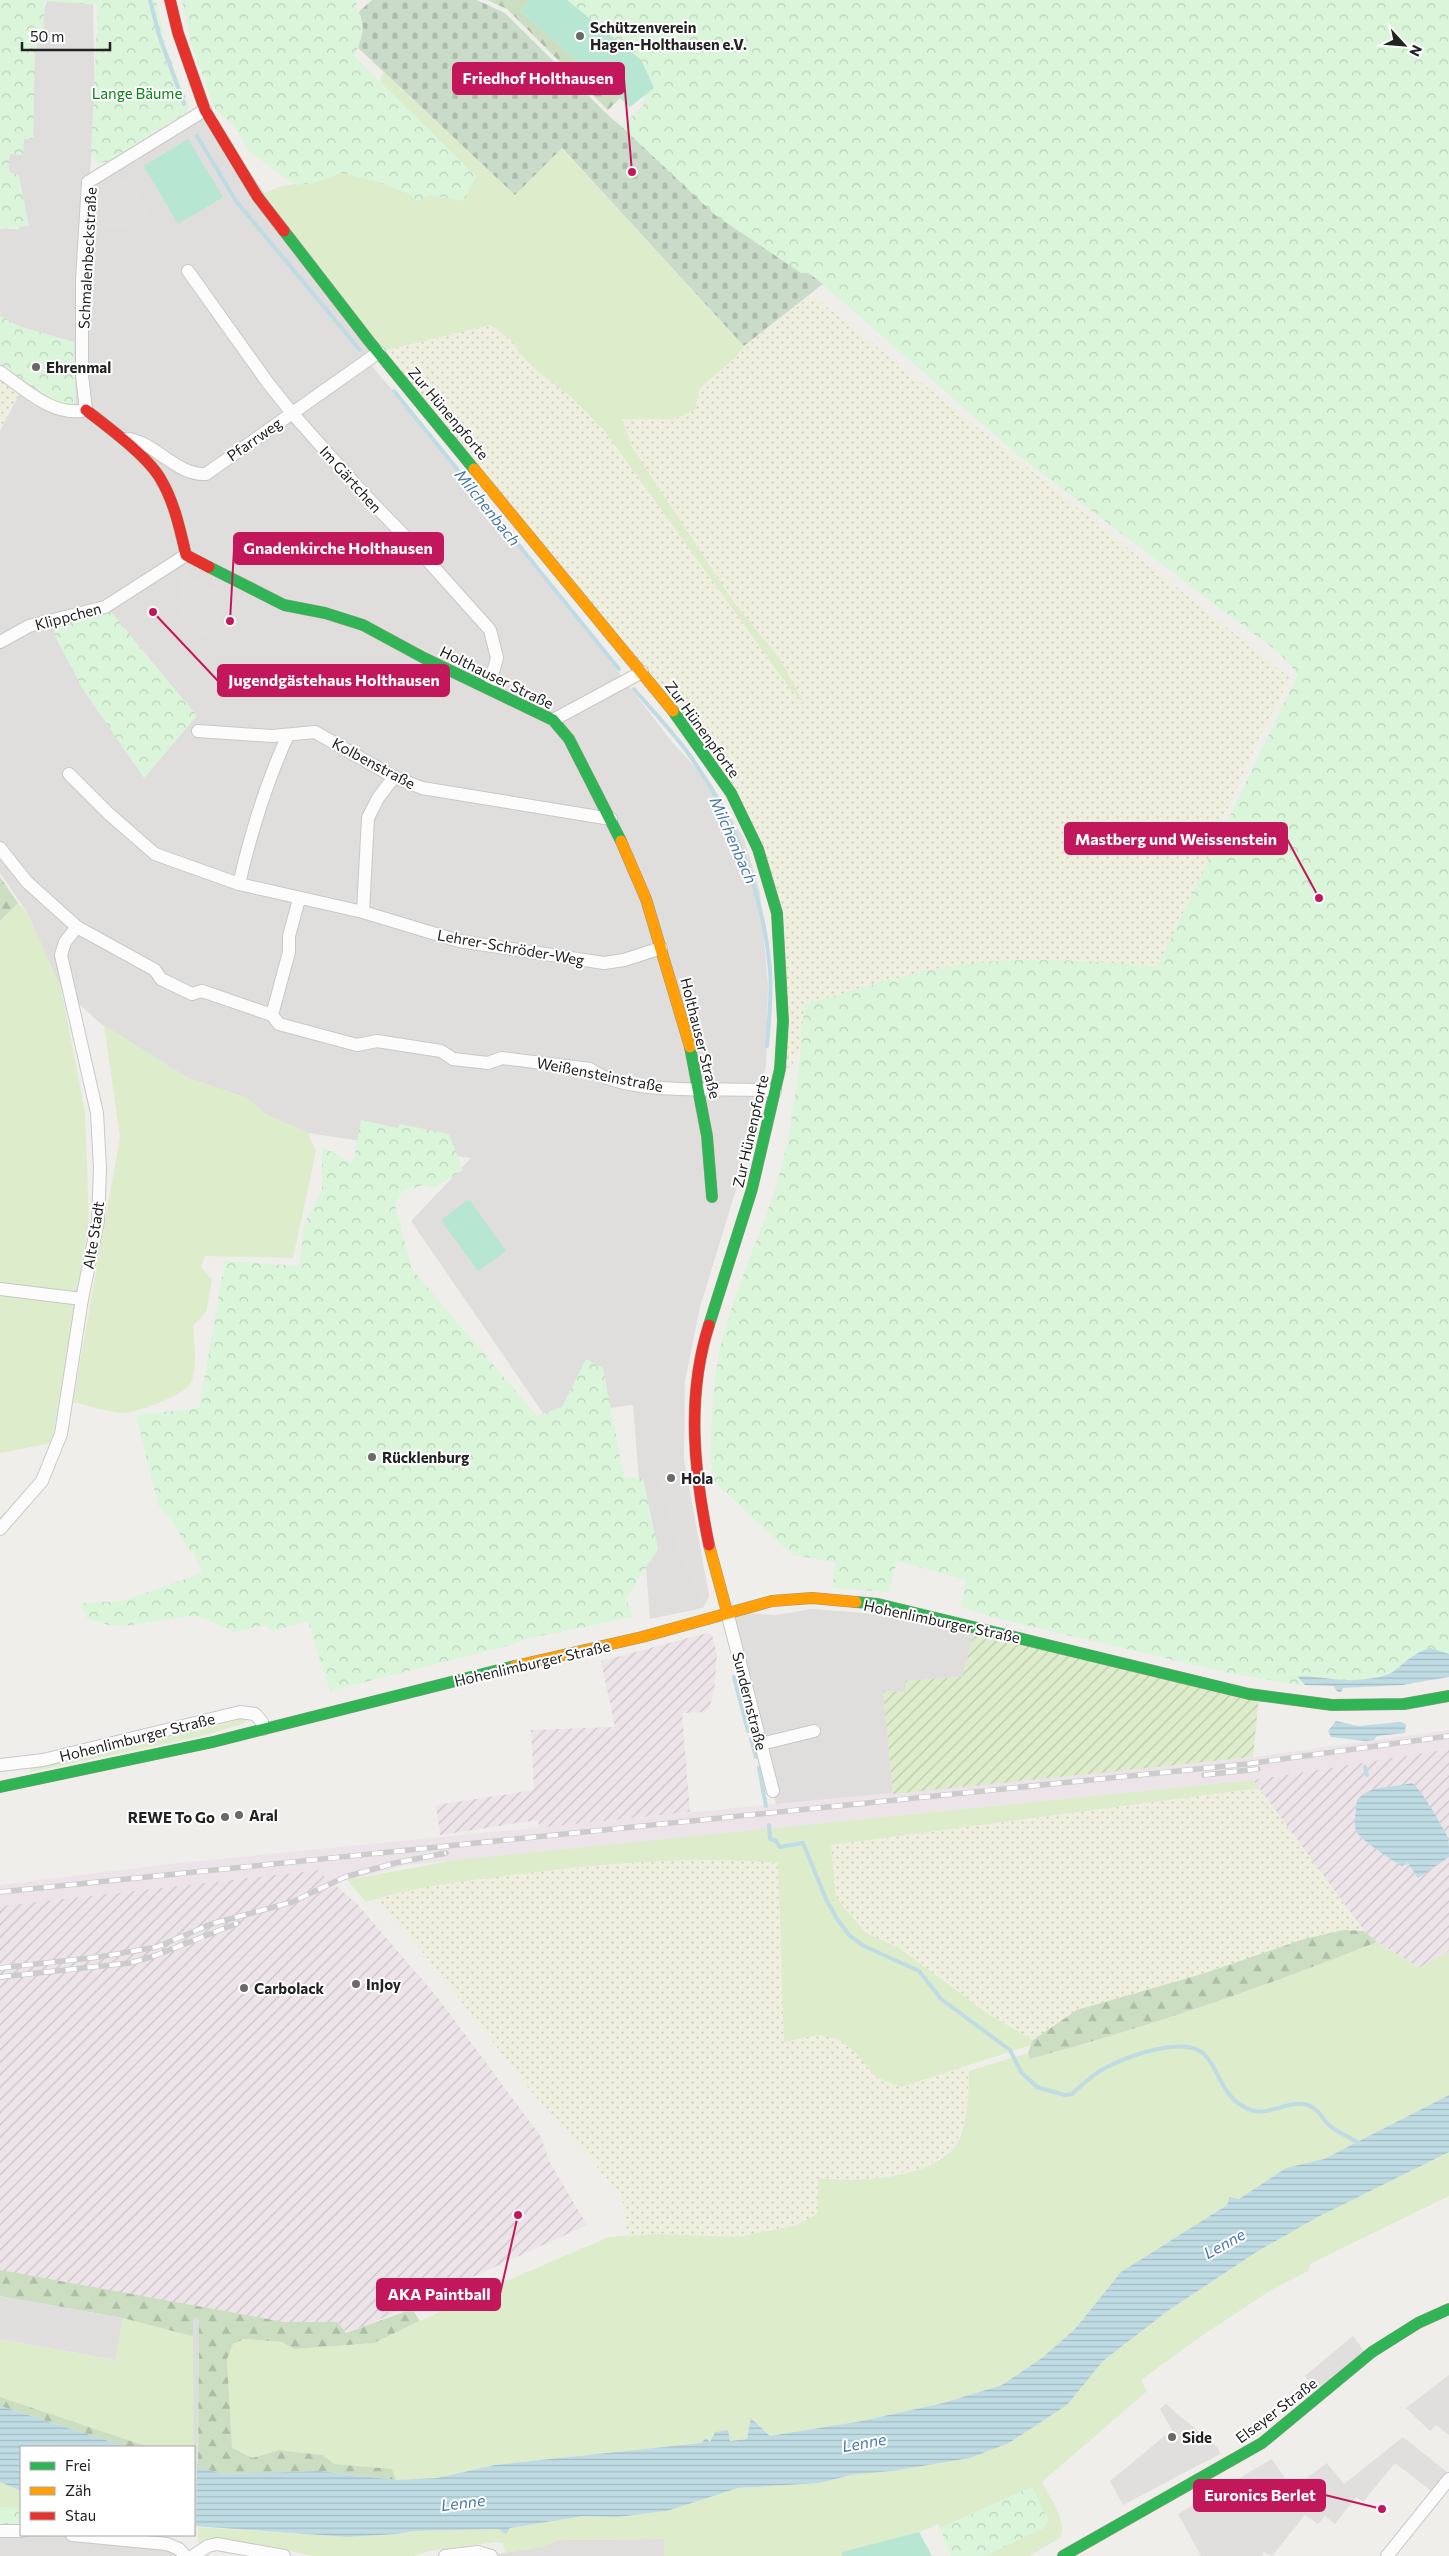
<svg xmlns="http://www.w3.org/2000/svg" width="1449" height="2556" font-family="Commissioner,sans-serif">
  <defs>
    <pattern id="industrial-furrows" width="10" height="10" patternUnits="userSpaceOnUse" patternTransform="scale(1.25)"><rect width="10" height="10" fill="#ede4e9"/><path d="M-1 1l2-2M0 10L10 0M9 11l2-2" fill="none" stroke="#cbc3c8"/></pattern>
    <pattern id="farmland-dots" width="8" height="8" patternUnits="userSpaceOnUse" patternTransform="scale(1.25)"><rect width="8" height="8" fill="#efefdf"/><path d="M2 2h.1M6 6h.1" fill="none" stroke="#cdcdbf" stroke-width="1.8" stroke-linecap="round"/></pattern>
    <pattern id="forest-firs" width="22" height="20" patternUnits="userSpaceOnUse" patternTransform="scale(1.25)"><rect width="22" height="20" fill="#cbdec1"/><path d="M5 1l3.5 6h-7zM16 11l3.5 6h-7z" fill="#aebea6"/></pattern>
    <pattern id="cemetery-stones" width="16" height="16" patternUnits="userSpaceOnUse" patternTransform="scale(1.25)"><rect width="16" height="16" fill="#cadbca"/><path d="M2 7V4a2 2 0 0 1 4 0v3zM10 15v-3a2 2 0 0 1 4 0v3z" fill="#adbcad"/></pattern>
    <pattern id="park-crowns" width="20" height="18" patternUnits="userSpaceOnUse" patternTransform="scale(1.25)"><rect width="20" height="18" fill="#daf5da"/><path d="M2 6a3 3 0 1 1 6 0M12 15a3 3 0 1 1 6 0" fill="none" stroke="#bbd2bb"/></pattern>
    <pattern id="garden-furrows" width="10" height="10" patternUnits="userSpaceOnUse" patternTransform="scale(1.25)"><rect width="10" height="10" fill="#ddeccb"/><path d="M-1 1l2-2M0 10L10 0M9 11l2-2" fill="none" stroke="#bdcaae"/></pattern>
    <pattern id="water-rules" width="6" height="5" patternUnits="userSpaceOnUse" patternTransform="scale(1.25)"><rect width="6" height="5" fill="#bfdbe3"/><path d="M0 2.5h6" fill="none" stroke="#a4bcc2"/></pattern>
  </defs>
  <rect width="100%" height="100%" fill="#f0eeeb"/>
  <g fill="#dfdedc">
    <path d="M47,0h46l2,115 -6,66 116,-71 174,242 -7,14 137,163 163,213 40,43 32,54 16,53 8,94 -2,80 -11,52 -18,68 -37,121 -15,74 -1,79 25,136 -6,12 -53,11 -17,-214 -88,11 -134,-195 60,-63 -163,-25 -41,-18 -20,-17 -59,-20 -88,-55 -39,-35 -34,-76 -27,-39v-644h19l-14,-83z"/>
    <path d="M812,1609l64,5 76,12h24l-14,51 -55,4 -2,11 -22,-1 10,103 -117,10 -49,-192 48,3z"/>
    <path d="M0,2531l21,4h51l95,9 18,12h-185z"/>
    <path d="M665,2539l-1,17h-219l45,-1 41,-6 28,-9z"/>
  </g>
  <g fill="url(#industrial-furrows)">
    <path d="M707,1633l5,2 5,20 -3,36 -5,17 -4,4 -23,1 8,99 -151,16 -1,-8 -98,15 -4,-30 98,-15 -3,-60 84,-3 -14,-66z"/>
    <path d="M1449,1749v202l-30,17 -51,-32 -115,-156z"/>
    <path d="M318,1870l40,35 80,93 103,139 8,24 38,64 -224,102 -13,3 -12,1 -338,-50v-375z"/>
  </g>
  <path fill="#ede4e9" d="M1449,1730v19l-196,31 -846,85 -74,19 -15,-14 -318,36v-21l169,-21 1084,-107z"/>
  <g fill="url(#farmland-dots)">
    <path d="M812,295l478,383 -30,58 -40,90 -11,2 68,145 -472,65 -14,29 -11,2 -3,-156 -46,-120 -352,-441 111,-27 21,15 8,13 16,16 35,27 34,34 187,260 12,13 -23,-44 -47,-58 -101,-154 -10,-28h51l22,-9 5,-22 35,-30 9,-12z"/>
    <path d="M0,379l20,14 -20,38z"/>
    <path d="M1259,1788l105,143 -20,-1 -40,9 -102,35 -125,36 -44,30 -45,-26 -89,-66 -33,-15 -30,-35 -5,-53z"/>
    <path d="M731,1859l47,4 6,178 34,-6 20,4 17,13 21,25 25,10 63,-21 5,5 -3,46 -12,31 -30,20 -54,11 -52,-1v35l-21,12 -58,12 -83,-3 -29,2 -5,-38 -40,-50 -53,-59 -100,-129 -52,-61 54,-14 93,-12 112,-11z"/>
  </g>
  <g fill="#ddeccb">
    <path d="M383,72l132,123 46,-47 183,198 -9,12 -35,30 -5,22 -22,9h-51l10,28 101,154 47,58 25,46 -14,-15 -187,-260 -34,-34 -35,-27 -16,-16 -8,-13 -21,-15 -111,27 -122,-156 25,-10 19,-3 75,-86z"/>
    <path d="M18,903l9,9 34,76 24,124 4,109 -37,222 -52,10v-532z"/>
    <path d="M104,1025l84,53 59,20 20,17 41,18 8,18 -23,107 -88,-2 -4,11 11,13 -6,32 -13,14c1,17 5,40 -2,57 -5,11 -53,29 -66,30 -16,0 -36,-7 -52,-11l47,-265z"/>
    <path d="M244,1717l3,2 -2,4 -43,13 -172,36v-6l38,-5 160,-38z"/>
    <path d="M1253,1780l6,8 -428,57 5,53 30,35 33,15 89,66 45,26 -2,5 -130,42 -25,-10 -21,-25 -17,-13 -20,-4 -34,7 -6,-179c-91,-8 -183,1 -273,13 -47,6 -94,11 -139,26l-19,-22 108,-20z"/>
    <path d="M1377,1942l42,26 30,-17v144l-125,64 -38,9 -47,31 -10,-2 -2,8 -106,67 -46,57 -32,29 -41,27 -59,18 -81,18 -92,15 -18,-18 -5,21 -17,2 -3,-11 -11,2 -6,10 -4,-4 -5,5 -206,22 -57,13 -42,2 -4,-11 -58,-5 -11,-9 -44,-5 -27,8 -20,-12 -5,-87 6,-15 11,-5 38,3 12,7 80,-6 123,-58 112,-48 47,-3 83,3 58,-12 21,-12v-35c39,4 106,2 135,-29 14,-14 16,-58 16,-78l59,-18 3,6c117,-32 233,-72 346,-117z"/>
    <path d="M1449,2152v44l-139,68 -2,7 -37,19 -74,49 -56,41 6,11 -105,91c8,16 26,39 18,56l-31,18h-44l58,-28 5,-8 -16,-33 -92,41 -2,-4 -19,8 -77,20v4h-178l1,-17 -106,1 -16,7 -38,6 -2,-10 -7,-1 -66,9 -17,5h-97l-95,-18 -12,2 -6,4 -5,-2v-15l149,10 49,-3 18,-3 84,-2 8,4 4,-5 73,-12 34,1 50,-6 71,-23 81,-5 37,-9 37,-3 77,-13 39,-15 58,-38 36,-44 66,-51 89,-59 60,-34z"/>
    <path d="M123,2318l77,20 -2,125 -4,-1v-15h-45l-149,-50v-58l114,21z"/>
    <path d="M0,2482l21,9v24l-2,-6 -19,-2z"/>
  </g>
  <g fill="url(#forest-firs)">
    <path d="M487,0h43l-10,11 100,87 -12,12 -101,-101z"/>
    <path d="M0,877l18,26 -18,18z"/>
    <path d="M1344,1930l20,1 13,11c-113,45 -229,85 -347,117l-2,-6 5,-13 44,-30 125,-36 102,-35z"/>
    <path d="M0,2270l284,52h54l8,11 66,-24 8,12 -46,22 -80,6 -12,-7 -38,-3 -11,5 -6,15 5,88 20,11 27,-8 44,5 11,9 58,5 4,11 -76,-9 -97,3 -29,-8 4,-3 1,-125 -76,-20 -123,-22z"/>
    <path d="M0,2397l149,50h-22l-127,-41z"/>
  </g>
  <path fill="url(#cemetery-stones)" d="M372,0h105l28,13 106,105 212,166 -79,62 -182,-198 -47,47 -176,-165z"/>
  <g fill="url(#park-crowns)">
    <path d="M0,0h156l10,47 23,59 -3,7 -79,49 -10,1 -6,-11 7,-147 -53,-4 -2,31 -8,19 -2,88h-9l-1,16 -13,-1 -2,17 11,5 10,50 -29,3z"/>
    <path d="M182,0h176l-3,7c13,15 7,33 -1,49l122,120 -12,25 -34,-6 -12,6 -11,-8 -35,-13 -31,-7 -27,10 -16,2 -9,-4 -39,-29 -18,-29 -16,-12 -24,-64z"/>
    <path d="M567,0h882v1674l-150,11 -70,-12 -230,-54 -38,-12 5,-27 -69,-19 -8,31 -56,-4 2,-26 -42,-7 -81,-75c-2,-54 -1,-107 15,-158 16,-53 41,-103 55,-157 13,-53 19,-108 22,-161 51,-13 103,-32 155,-39 65,-9 133,-4 198,2l141,-293 -20,-22 -259,-196 -208,-182 -10,-1 -86,-58 -94,-89 22,-20 3,-16z"/>
    <path d="M0,316l19,10 55,16 2,61 -12,3 -22,-10 -42,-29z"/>
    <path d="M107,607l90,109 -53,62 -62,-90 -27,-52 -1,-9z"/>
    <path d="M361,1120l37,8 2,-4 49,10 14,36 -30,19 -10,-4 -21,7 -7,13 17,64 125,147 25,-9 24,-48 17,9 21,109 19,1 15,71 -32,49 6,19 -106,22 -12,5 -184,47 -22,-70 -36,10 -7,-6 -31,7 -39,-17 -70,11 -16,-1 -22,-6 -6,-16 42,-2 79,-28 -9,-22h-4l-17,-30 -14,-16 -22,-90 63,-7 26,-147 74,5 5,-42 18,-33v-44l31,16z"/>
    <path d="M1032,2487l16,33 -5,8 -58,28h-34l-11,-28z"/>
    <path d="M0,2507l19,2 2,15 -21,2z"/>
  </g>
  <path fill="url(#garden-furrows)" d="M976,1626l283,71 -6,60 -360,37 -10,-103 22,1 1,-11 56,-4z"/>
  <g fill="#b7e6d2">
    <path d="M530,0h37l74,60 13,28 -24,19 -110,-96z"/>
    <path d="M188,139l35,58 -45,27 -34,-58z"/>
    <path d="M469,1199l37,52 -28,20 -37,-51z"/>
    <path d="M919,2532l13,24h-90v-4z"/>
  </g>
  <g fill="#e0dfde">
    <path d="M133,175l16,41 -22,13 -31,-1 -1,-32z"/>
    <path d="M185,567l7,13 40,13 -20,42 -2,-1 -3,5 -40,-19 13,-6 3,-6 -4,-28 -7,-6z"/>
    <path d="M686,1473l23,123 -2,3 -7,2 -9,-27 -2,1 -2,-8h-2l-3,-10 -4,1 -18,-80z"/>
    <path d="M0,2296l123,22 -8,42 -115,-21z"/>
    <path d="M1353,2336l12,16 -45,40 -15,-16z"/>
    <path d="M1449,2375v60l-13,-10 -6,6 -24,-23z"/>
    <path d="M1166,2404l52,44 2,6 -97,51 -13,-24 62,-51 -12,-21z"/>
    <path d="M1403,2437l44,35 -16,19 -36,-28 -32,39 -7,-5 -21,27 -10,-8 -7,8 -13,-9 -33,41 -8,-4 -3,4h-60l-23,-42 94,-55 26,38 11,-8 -6,-8 24,-18 17,21z"/>
  </g>
  <g fill="url(#water-rules)">
    <path d="M1430,1648l19,6v23l-47,8 -59,3 -2,4h-3l-5,-6 -28,-1 -7,-8c6,-3 44,5 58,3 10,-1 26,-2 35,-7 15,-10 20,-19 39,-25z"/>
    <path d="M1336,1721l22,5 42,-4 6,2 -1,9 -28,3 -3,4 -9,1 -34,-4 -3,-6z"/>
    <path d="M1412,1783c8,4 31,44 36,55 1,5 1,13 1,19l-31,21 -10,-15 -6,3c-8,-4 -45,-29 -46,-35 -2,-6 -1,-14 0,-20 0,-5 0,-11 4,-14 15,-13 35,-9 52,-14z"/>
    <path d="M1449,2095v57l-131,65 -60,34 -89,59 -66,51 -36,44 -58,38 -39,15 -77,13 -37,3 -37,9 -81,5 -71,23 -50,6 -34,-1 -73,12 -4,6 -8,-5 -84,2 -18,3 -49,3 -153,-11v-60l29,8 97,-3 76,9 41,-2 58,-13 206,-22 5,-5 4,4 5,-10 13,-2 2,11 17,-2 4,-21 19,18 92,-15 81,-18 59,-18 40,-27 33,-29 46,-57 106,-67 2,-8 10,2 47,-31 38,-9z"/>
    <path d="M0,2406l127,41h-106v44l-21,-9z"/>
  </g>
  <path fill="#dedddd" d="M193,2318l6,1 -3,217h-5l3,-1z"/>
  <g fill="none" stroke-linecap="round" stroke-linejoin="round">
    <g stroke="#bfdbe3" stroke-width="4">
      <path d="M150,0l9,35 25,69"/>
      <path d="M197,136l39,65 124,149"/>
      <path d="M394,391l225,278"/>
      <path d="M634,689c18,21 38,42 54,64 46,64 75,138 82,217 2,25 -1,51 -3,76"/>
      <path d="M734,1677l14,54"/>
      <path d="M751,1739l5,18"/>
      <path d="M1365,1767l2,8"/>
      <path d="M759,1768l7,38"/>
      <path d="M769,1825l1,14 6,2 4,6 23,-4 23,56 11,20 13,17 14,10 55,25 22,28 69,51 11,22 16,15 28,8 7,-1c10,-9 21,-20 33,-26 21,-11 81,-34 100,-13 16,18 16,40 41,53 21,11 37,-7 58,-4 12,2 16,11 23,19 6,8 23,14 32,20"/>
    </g>
    <defs>
      <g id="street">
        <path d="M188,271l80,112 24,30 70,79 59,61 69,77 7,28 -8,29"/>
        <path d="M0,372c25,17 54,46 86,38l-4,-35v-95l6,-98 117,-72"/>
        <path d="M124,439c28,-1 51,37 82,35l173,-122"/>
        <path d="M0,642l29,-16 76,-19 81,-52"/>
        <path d="M553,720l89,-48"/>
        <path d="M198,731l74,5 43,-4 79,45 28,11 189,31"/>
        <path d="M69,774l39,39 47,41 84,30 124,28 5,-94 10,-20 16,-21"/>
        <path d="M0,848l27,34 50,45 78,43 6,9 31,15 10,-3 70,24 7,9 78,21 20,-4 64,10 12,8 35,4 14,-5 88,11c39,29 136,17 185,22"/>
        <path d="M239,884c12,-52 27,-101 49,-149"/>
        <path d="M363,912l96,29 145,22 20,-3 37,-12"/>
        <path d="M272,1015l17,-63v-16l10,-37"/>
        <path d="M0,1289l82,10"/>
        <path d="M0,1529l42,-48 19,-47 21,-135 16,-78 2,-53 -3,-55 -36,-158 4,-13 12,-15"/>
        <path d="M727,1612l46,179"/>
        <path d="M761,1744l53,-13"/>
        <path d="M0,1765l43,-5 197,-48 15,2 7,8 1,7"/>
        <path d="M0,2531h21"/>
        <path d="M72,2535l95,9 12,5 6,7"/>
        <path d="M193,2556l15,-10 9,-2 67,12"/>
        <path d="M445,2556l33,-4 13,4"/>
        <path d="M1387,2556l62,-77"/>
      </g>
      <g id="fast">
        <path d="M284,231l85,110 105,128"/>
        <path d="M209,567l75,38 41,8 38,12 61,33 129,62 16,19 52,102"/>
        <path d="M673,711l58,82 27,56 19,64 6,108 -3,48 -28,120 -43,136"/>
        <path d="M690,1047l17,89 5,61"/>
        <path d="M856,1602l22,2 371,90 83,11 72,-1 45,-8"/>
        <path d="M0,1787l213,-45 302,-76"/>
        <path d="M1063,2556l199,-113 110,-91 46,-29 31,-14"/>
      </g>
      <g id="slow">
        <path d="M474,469l199,242"/>
        <path d="M621,841l25,58 44,148"/>
        <path d="M709,1545l18,67"/>
        <path d="M515,1666l127,-29 130,-36 40,-3 44,4"/>
      </g>
      <g id="jam">
        <path d="M170,0l8,33 27,77 52,86 27,35"/>
        <path d="M86,410c21,16 61,46 74,68 14,23 20,51 26,77l23,12"/>
        <path d="M709,1325c-23,72 -15,147 0,220"/>
      </g>
    </defs>
    <use href="#street" stroke="#c9c8c7" stroke-width="14"/>
    <use href="#fast" stroke="#999a82" stroke-width="12"/>
    <use href="#slow" stroke="#999a82" stroke-width="12"/>
    <use href="#jam" stroke="#999a82" stroke-width="12"/>
    <use href="#street" stroke="#fdfcfc" stroke-width="12"/>
    <use href="#fast" stroke="#30b455" stroke-width="11"/>
    <use href="#slow" stroke="#ff9f0a" stroke-width="11"/>
    <use href="#jam" stroke="#e5322d" stroke-width="11"/>
    <defs>
      <g id="rail">
        <path d="M1204,1775l54,-6"/>
        <path d="M0,1892l1246,-128 203,-28"/>
        <path d="M0,1968l99,-11 58,-10 54,-23 81,-22 53,-25 50,-14 51,-10"/>
        <path d="M0,1977l130,-14 24,-7 84,-33"/>
      </g>
    </defs>
    <use href="#rail" stroke="#ccc" stroke-width="5.5"/>
    <use href="#rail" stroke="#fff" stroke-width="4" stroke-dasharray="11" stroke-linecap="butt"/>
  </g>
  <g fill="#6a6968" stroke="#fff" stroke-width="2">
    <circle cx="580" cy="36" r="5"/>
    <circle cx="36" cy="367" r="5"/>
    <circle cx="372" cy="1457" r="5"/>
    <circle cx="671" cy="1478" r="5"/>
    <circle cx="239" cy="1815" r="5"/>
    <circle cx="225" cy="1817" r="5"/>
    <circle cx="356" cy="1984" r="5"/>
    <circle cx="244" cy="1988" r="5"/>
    <circle cx="1172" cy="2437" r="5"/>
  </g>
  <g text-anchor="middle" dominant-baseline="central" stroke-width="4" stroke-linejoin="round" paint-order="stroke">
    <g font-size="15" font-weight="bold" fill="#222" stroke="#fff" text-anchor="start">
      <text x="590" y="27">Schützenverein<tspan x="590" dy="17">Hagen-Holthausen e.V.</tspan></text>
      <text x="46" y="367">Ehrenmal</text>
      <text x="382" y="1457">Rücklenburg</text>
      <text x="681" y="1478">Hola</text>
      <text x="249" y="1815">Aral</text>
      <text x="215" y="1817" text-anchor="end">REWE To Go</text>
      <text x="366" y="1984">InJoy</text>
      <text x="254" y="1988">Carbolack</text>
      <text x="1182" y="2437">Side</text>
    </g>
    <g font-size="15" fill="#0c8416" stroke="#fff">
      <text x="137" y="93">Lange Bäume</text>
    </g>
    <g font-size="15" fill="#222" stroke="#fff">
      <text transform="translate(87 258) rotate(-87)">Schmalenbeckstraße</text>
      <text transform="translate(449 413) rotate(50)">Zur Hünenpforte</text>
      <text transform="translate(254 439) rotate(-35)">Pfarrweg</text>
      <text transform="translate(351 479) rotate(48)">Im Gärtchen</text>
      <text transform="translate(68 616) rotate(-15)">Klippchen</text>
      <text transform="translate(497 677) rotate(26)">Holthauser Straße</text>
      <text transform="translate(703 729) rotate(54)">Zur Hünenpforte</text>
      <text transform="translate(374 763) rotate(28)">Kolbenstraße</text>
      <text transform="translate(511 947) rotate(10)">Lehrer-Schröder-Weg</text>
      <text transform="translate(701 1038) rotate(76)">Holthauser Straße</text>
      <text transform="translate(600 1074) rotate(11)">Weißensteinstraße</text>
      <text transform="translate(750 1131) rotate(-77)">Zur Hünenpforte</text>
      <text transform="translate(93 1235) rotate(-81)">Alte Stadt</text>
      <text transform="translate(942 1621) rotate(12)">Hohenlimburger Straße</text>
      <text transform="translate(532 1663) rotate(-13)">Hohenlimburger Straße</text>
      <text transform="translate(750 1701) rotate(76)">Sundernstraße</text>
      <text transform="translate(137 1737) rotate(-14)">Hohenlimburger Straße</text>
      <text transform="translate(1276 2410) rotate(-37)">Elseyer Straße</text>
    </g>
    <g font-size="16" font-style="italic" fill="#4a7aab" stroke="#fff">
      <text transform="translate(488 507) rotate(51)">Milchenbach</text>
      <text transform="translate(734 840) rotate(66)">Milchenbach</text>
      <text transform="translate(1224 2243) rotate(-29)">Lenne</text>
      <text transform="translate(864 2442) rotate(-10)">Lenne</text>
      <text transform="translate(463 2502) rotate(-7)">Lenne</text>
    </g>
  </g>
  <path fill="none" stroke="#c2185b" stroke-width="2" d="M632 172L624 79M230 621L234 549M153 612L218 681M1319 898L1287 839M518 2215L500 2294M1382 2509L1325 2495"/>
  <g fill="#c2185b" stroke="#fff" stroke-width="2">
    <circle cx="632" cy="172" r="5"/>
    <circle cx="230" cy="621" r="5"/>
    <circle cx="153" cy="612" r="5"/>
    <circle cx="1319" cy="898" r="5"/>
    <circle cx="518" cy="2215" r="5"/>
    <circle cx="1382" cy="2509" r="5"/>
  </g>
  <g fill="#c2185b" stroke="#c2185b" stroke-width="2">
    <rect x="453" y="63" width="171" height="31" rx="5"/>
    <rect x="234" y="533" width="209" height="31" rx="5"/>
    <rect x="218" y="665" width="231" height="31" rx="5"/>
    <rect x="1065" y="823" width="222" height="31" rx="5"/>
    <rect x="377" y="2279" width="123" height="31" rx="5"/>
    <rect x="1194" y="2480" width="131" height="31" rx="5"/>
  </g>
  <g font-size="16" text-anchor="middle" font-weight="bold" fill="#fff">
    <text x="538" y="84">Friedhof Holthausen</text>
    <text x="338" y="554">Gnadenkirche Holthausen</text>
    <text x="334" y="686">Jugendgästehaus Holthausen</text>
    <text x="1176" y="845">Mastberg und Weissenstein</text>
    <text x="439" y="2300">AKA Paintball</text>
    <text x="1260" y="2501">Euronics Berlet</text>
  </g>
  <rect x="20" y="2446" width="175" height="90" fill="#ffffff" stroke="#a7a7a7"/>
  <rect x="30" y="2462" width="25" height="8" fill="#30b455" stroke="#a7a7a7"/>
  <text x="65" y="2471" font-size="15" fill="#222222">Frei</text>
  <rect x="30" y="2487" width="25" height="8" fill="#ff9f0a" stroke="#a7a7a7"/>
  <text x="65" y="2496" font-size="15" fill="#222222">Zäh</text>
  <rect x="30" y="2512" width="25" height="8" fill="#e5322d" stroke="#a7a7a7"/>
  <text x="65" y="2521" font-size="15" fill="#222222">Stau</text>
  <g transform="translate(1404 45) rotate(116)" stroke="#ffffff" stroke-width="4" paint-order="stroke">
  <path d="M0-4L9 19L0 12L-9 19Z" fill="#222222"/>
  <text y="-8" font-size="14" font-weight="bold" text-anchor="middle" fill="#222222">N</text>
  </g>
  <path d="M22 42v8h88v-8" fill="none" stroke="#222222" stroke-width="2.5"/>
  <text x="30" y="42" font-size="15" fill="#222222" stroke="#ffffff" stroke-width="4" paint-order="stroke">50 m</text>
</svg>
